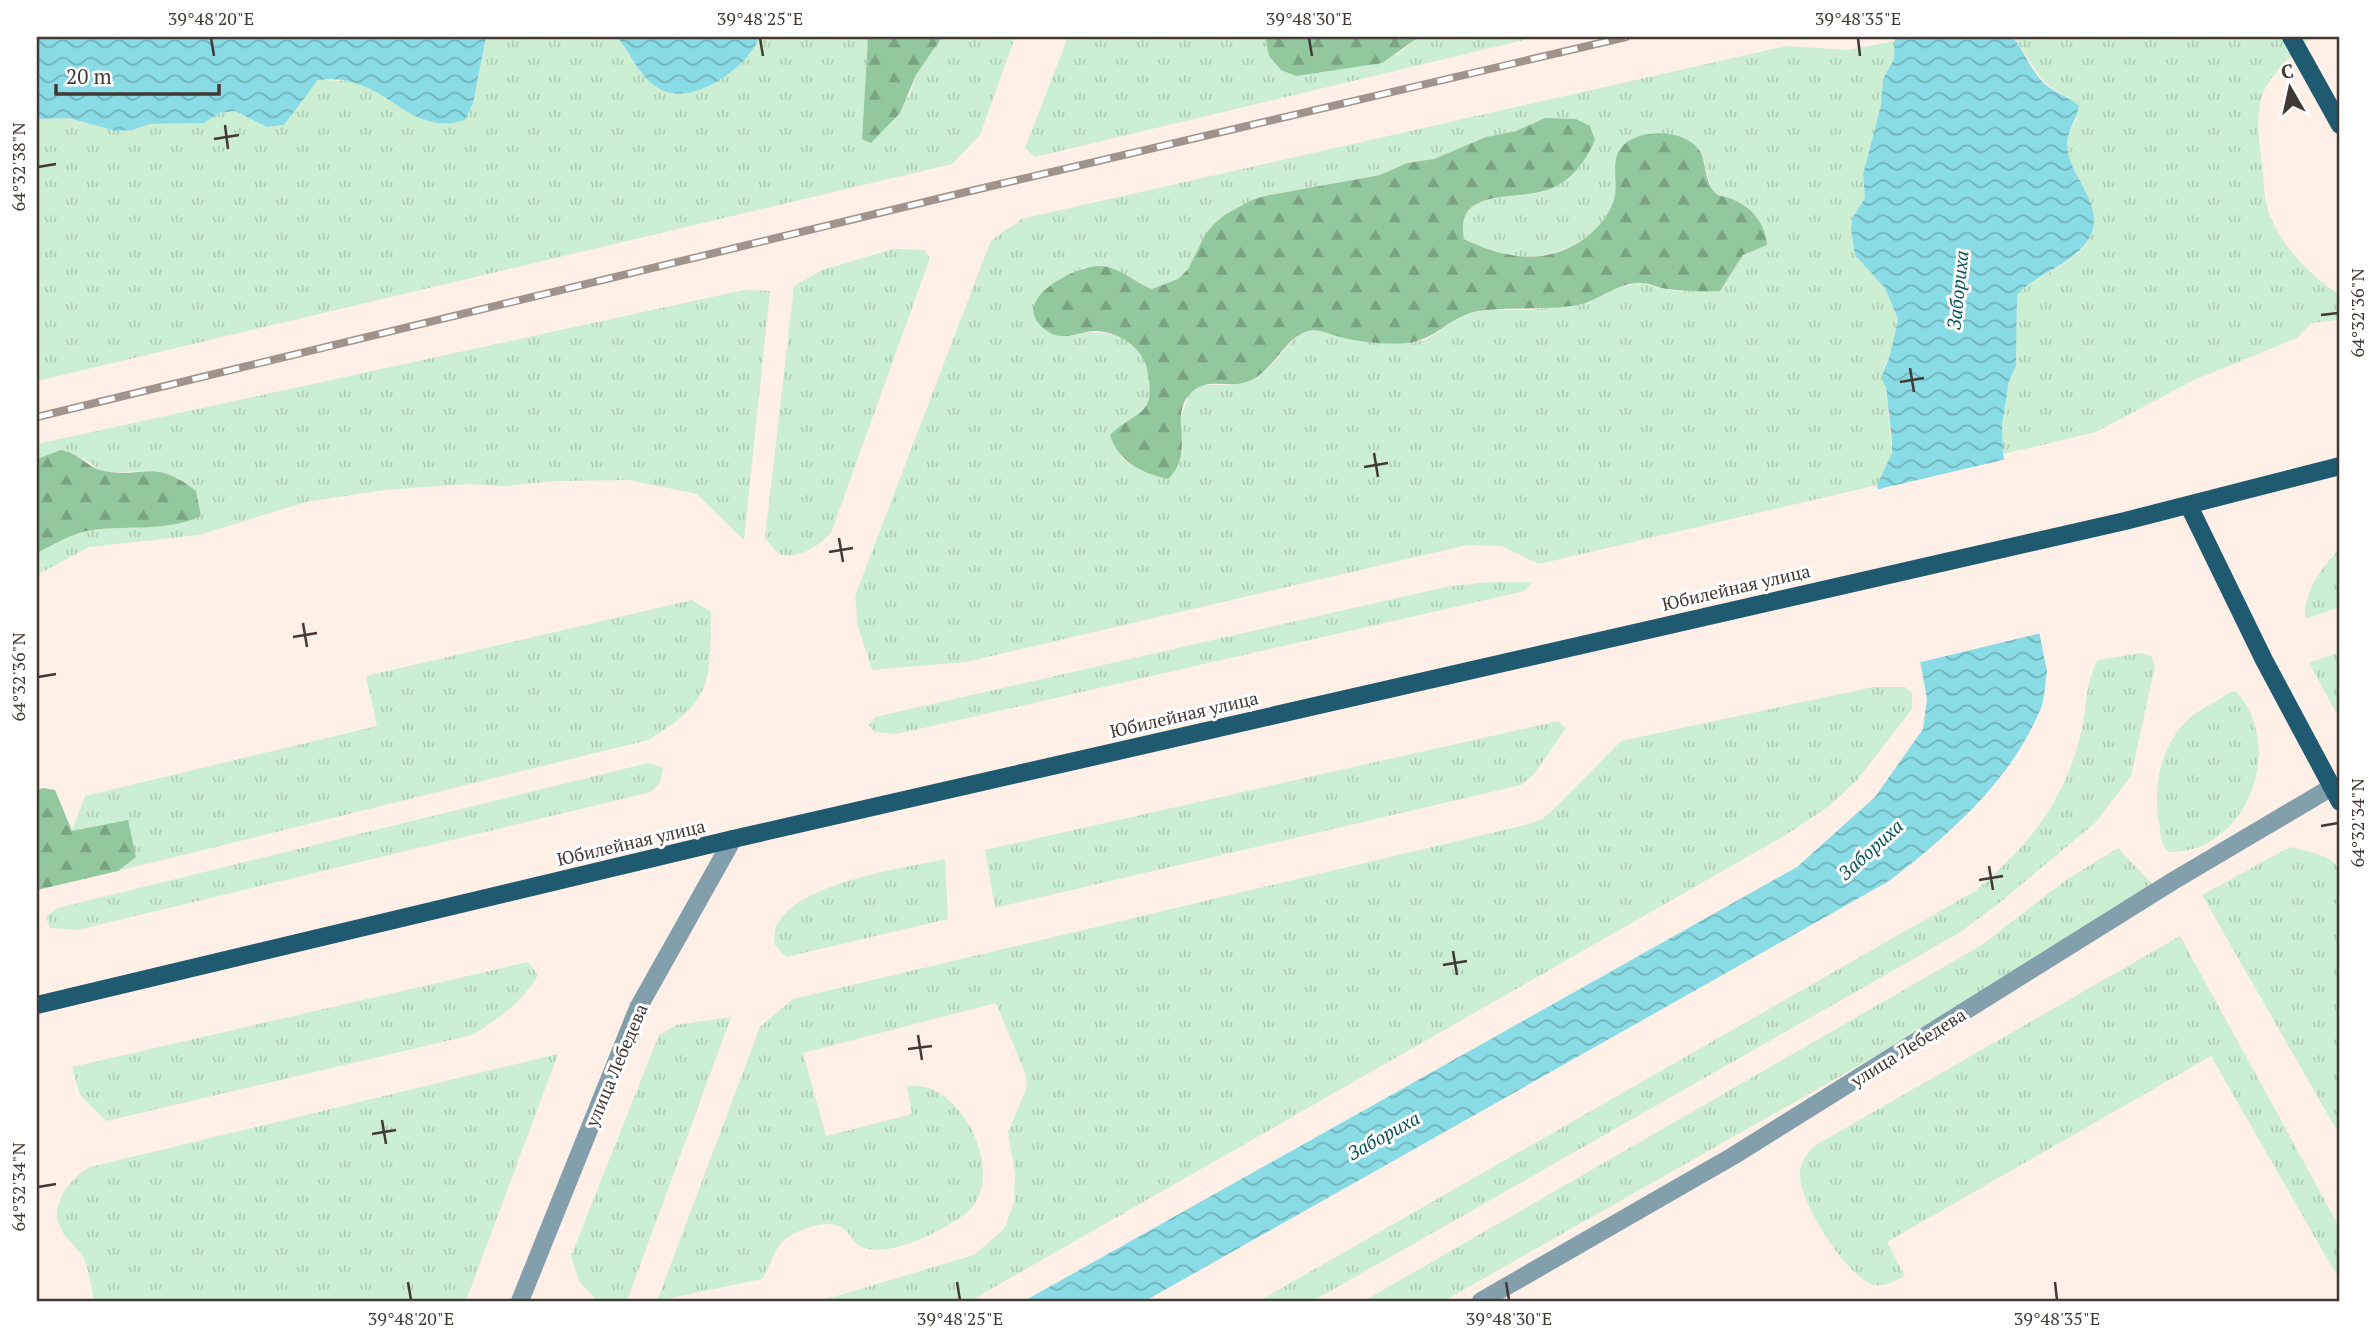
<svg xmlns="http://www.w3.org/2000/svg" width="2377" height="1338" font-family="'PT Serif',serif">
  <defs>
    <pattern id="grass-tufts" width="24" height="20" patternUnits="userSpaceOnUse" patternTransform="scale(1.75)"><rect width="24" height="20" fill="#cceed2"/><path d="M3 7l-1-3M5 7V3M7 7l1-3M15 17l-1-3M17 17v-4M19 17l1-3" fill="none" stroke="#b0cdb5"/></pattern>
    <pattern id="forest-firs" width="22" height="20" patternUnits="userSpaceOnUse" patternTransform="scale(1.75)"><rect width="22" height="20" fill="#93c89e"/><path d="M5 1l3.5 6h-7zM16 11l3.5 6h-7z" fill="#7aa382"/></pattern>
    <pattern id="water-waves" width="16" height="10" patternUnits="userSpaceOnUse" patternTransform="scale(1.75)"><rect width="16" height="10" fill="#89dce6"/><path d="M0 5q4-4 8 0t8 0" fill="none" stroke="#72b3bb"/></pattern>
  </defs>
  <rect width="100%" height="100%" fill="#feefe7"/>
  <g fill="url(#grass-tufts)" fill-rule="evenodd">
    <path d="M486,37h131l17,26 24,26c29,-11 91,-23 101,-52h109l-6,102 48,-44 6,-20 26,-38h73l-35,98 -28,29 -915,217v-262l30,-1 49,13 18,-1 16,-6 54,-1 15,-10 16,-2 32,16 17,-2 34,-45 36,1 32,16 91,-14z"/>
    <path d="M1068,37h197c5,21 10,31 31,39l102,-22 21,-17h117l-501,120 -10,-9z"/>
    <path d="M2012,37h300c-17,16 -39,33 -49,56 -8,21 -4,48 -1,69 2,16 1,33 6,48 11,34 43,67 72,85l-3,25 -26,3 -14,15 -103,42 -98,52 -93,22 -1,-30 7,-43 7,-15 1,-71c18,-19 56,-31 69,-51 26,-41 -22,-64 -20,-100 0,-8 7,-18 11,-25l-8,-22c-33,-12 -35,-37 -57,-60z"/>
    <path d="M1896,41l-2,18 -11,20 -2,26 -18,69 2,24 -12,19 2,37 30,34 13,31 -8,36 -6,12 8,86 -15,32 -338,79 -38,-18 -34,-1 -501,117 -94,8 -14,-43 -3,-31 135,-353c9,-11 21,-14 31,-24l752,-170 15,-3 59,4zM1545,118l31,1 19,21c-9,21 -25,43 -48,50 -34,12 -92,-3 -83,49 44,22 93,27 131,-10 12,-11 21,-25 22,-42 0,-9 -1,-19 -1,-28 23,-9 69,-39 85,-5 7,14 6,28 15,42 26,5 48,21 51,49l-24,10 -15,25 -20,12 -40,-2 -25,-7 -29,4 -24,15 -12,3 -52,5h-38l-26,5 -36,25 -17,2 -66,-4 -24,-8 -12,1 -11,6 -28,32 -38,16h-28l-13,9 -9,27 3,31 -15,27 -26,-8 -21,-13c7,-15 12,-31 20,-45 3,-4 8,-8 9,-13 3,-9 0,-19 -2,-27 -17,-71 -92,-18 -113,-58l10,-26 38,-21 14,-2 15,1 40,22 26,-10 10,-10 18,-36 8,-9 12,-10 24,-13 14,-5 116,-21 27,-12 27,-4 52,-22 30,-6z"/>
    <path d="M893,249l31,1 6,8 -99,275c-15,15 -31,26 -53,21l-13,-16 29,-252 28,-16z"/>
    <path d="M744,290l26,1 -26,249 -47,-46 -68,-14 -75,1 -49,5 -36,-2 -85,6 -78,12 -107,33 -110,12 -52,28v-22c13,-6 26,-15 40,-20 25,-8 56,-5 82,-7l37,-35c-37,-30 -48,-17 -88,-19 -12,-1 -15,-9 -24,-13 -14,-6 -34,-7 -47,0v-15z"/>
    <path d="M2340,548v59l-35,12c-1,-29 16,-50 35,-71z"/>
    <path d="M1489,582h43l-7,9 -628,143 -23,-2 -5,-7 6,-8 571,-130z"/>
    <path d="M692,600l19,12c-1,71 2,89 -63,128l-530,131 18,-14 -64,-26 13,-35 292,-70 -11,-50z"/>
    <path d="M2340,652v68l-31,-57z"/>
    <path d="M2141,653l10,3 4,10 -24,110 -36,47 -97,81 -39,29 -646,368h-54l716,-410c52,-44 90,-89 106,-158 6,-25 4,-51 17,-73z"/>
    <path d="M1873,687h32l7,6v16l-54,70 -30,28 -44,29 -814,465h-150l154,-46 30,-26 10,-26 1,-29 -7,-42 19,-45 -2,-14 -29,-70 -193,50 23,83 86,-22 -5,-28c54,-9 105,93 57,129 -22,16 -73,42 -100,33 -11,-3 -13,-16 -23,-21 -9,-5 -21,-3 -31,0 -38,13 -30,22 -48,52l-105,22 103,-274 33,-28 736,-175 13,-5 12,-10 67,-68z"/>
    <path d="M2236,691c51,57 10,162 -66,161 -10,-6 -9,-19 -11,-29 -8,-48 7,-98 54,-120 8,-4 14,-11 23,-12z"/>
    <path d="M1558,721l8,7 -32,46 -13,11 -526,123 -10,-58z"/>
    <path d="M648,763l15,5 -3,15 -9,9 -574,138 -27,-2 -4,-12 12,-8z"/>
    <path d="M2290,847c17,5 41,6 50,24v265l-138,-241z"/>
    <path d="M2118,848l34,36 2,14 -710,403h-80l616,-355 86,-66z"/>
    <path d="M945,859l3,60 -162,38 -12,-13c1,-5 0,-12 2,-17 21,-45 125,-58 169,-68z"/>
    <path d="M2180,936l160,292v53l-129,-225 -324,186 18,34c-9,4 -20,11 -31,9 -27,-7 -75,-83 -74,-110 0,-12 6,-20 14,-29z"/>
    <path d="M528,962l10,13c-16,27 -38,43 -66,60l-366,86 -26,-26 -8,-28z"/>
    <path d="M731,1017l-104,284h-30l-18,-20 -8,-25 88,-221 17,-10z"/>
    <path d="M558,1054l-92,247h-372c-3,-14 -4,-28 -10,-42 -6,-12 -18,-19 -23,-30 -13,-23 9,-51 29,-62z"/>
  </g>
  <g fill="url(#forest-firs)">
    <path d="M868,37h74l-26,38 -16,38 -29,30 -9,-4z"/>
    <path d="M1265,37h154l-37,26 -86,13 -15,-6 -12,-14z"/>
    <path d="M1545,118l31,1 14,7 5,14c-9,21 -25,43 -48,50 -33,11 -93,-3 -83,49 40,20 84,27 121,-1 13,-10 24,-22 29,-38 5,-16 -4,-39 7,-52 16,-21 67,-20 80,5 5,12 4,25 11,36 5,8 8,6 17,9 22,8 36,24 38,47l-24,10 -23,36c-16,1 -36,0 -53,-2 -8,-1 -17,-6 -25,-6 -26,-1 -41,17 -64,22 -34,6 -67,1 -100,6 -28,5 -42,29 -71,32 -20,2 -44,-1 -63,-5 -13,-2 -23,-10 -36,-7 -25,7 -34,43 -65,52 -18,4 -36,-5 -51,9 -26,23 6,58 -24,87 -27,-6 -49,-17 -58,-44 29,-27 47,-18 37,-66 -5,-22 -28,-37 -51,-38 -17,-1 -35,15 -55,-5 -29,-28 35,-60 58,-60 20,0 35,16 53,23l26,-10 10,-10 18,-36 8,-9 12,-10 24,-13 14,-5 116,-21 27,-12 27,-4 52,-22 30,-6z"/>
    <path d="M61,450c19,3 26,18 43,21 41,8 49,-14 92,20l5,25c-34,16 -73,9 -109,14 -20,3 -37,14 -55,23v-94z"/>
    <path d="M43,788l12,2 17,41 56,-11 8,37 -18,14 -81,19v-100z"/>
  </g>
  <g fill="url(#water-waves)">
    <path d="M37,37h449l-13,66 -8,17c-60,19 -78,-49 -147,-40l-34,45 -17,2 -32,-16 -16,2 -15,10 -54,1 -17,6 -17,1 -48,-13 -31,1z"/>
    <path d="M617,37h142c-10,30 -69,72 -101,51 -19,-12 -28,-35 -41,-51z"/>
    <path d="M1895,37h117c13,14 19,35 33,47 11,10 24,12 34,22 -2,13 -14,29 -12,41 3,32 44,63 19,96 -17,23 -50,31 -69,52l-1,71 -7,15 -7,43 1,30 44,217c-2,12 -2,26 -6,37 -30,73 -91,126 -152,173l-744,420h-121l773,-434 78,-70 48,-68 4,-30 -6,-33 -44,-181 15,-32v-12l-6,-54 -5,-9 9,-23 8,-36 -13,-31 -30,-33 -4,-26 2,-12 12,-19 -2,-24 18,-69 2,-26 11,-20z"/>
  </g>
  <path fill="#feefe7" d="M2007,459l38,173 -128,31 -42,-173z"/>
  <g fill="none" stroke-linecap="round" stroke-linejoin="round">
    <g stroke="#839fac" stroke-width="18">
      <path d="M520,1301l118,-293 95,-169"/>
      <path d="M1481,1301l252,-145 440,-275 159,-94"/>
    </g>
    <g stroke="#1f5a70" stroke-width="18">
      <path d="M2291,37l49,88"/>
      <path d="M2189,506l75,154 76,142"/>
      <path d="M37,1005l696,-166 1392,-318 215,-55"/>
    </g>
    <defs>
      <path id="rail" d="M37,417l925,-224 664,-156"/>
    </defs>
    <use href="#rail" stroke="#9f938c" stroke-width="8"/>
    <use href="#rail" stroke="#fff" stroke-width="5" stroke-dasharray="16" stroke-linecap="butt"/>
  </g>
  <path fill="none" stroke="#423934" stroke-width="2.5" d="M211,38l3,18M760,38l3,18M1309,38l3,18M1858,38l2,18M225,125l3,24M214,139l25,-4M38,167l18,-3M2321,315l17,-2M1910,368l4,24M1900,382l24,-4M1374,453l4,24M1364,467l24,-4M839,538l4,24M829,552l24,-4M303,623l4,24M293,637l24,-4M38,677l18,-3M2321,826l17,-3M1989,866l4,24M1979,880l24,-4M1453,951l4,24M1443,965l24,-4M918,1035l4,25M908,1049l24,-3M382,1120l4,24M372,1134l24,-4M38,1187l18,-3M408,1282l3,18M957,1282l3,18M1506,1282l3,18M2055,1282l2,18"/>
  <g text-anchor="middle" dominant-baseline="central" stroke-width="6" stroke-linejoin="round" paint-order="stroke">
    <g font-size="18" fill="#423934" stroke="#fff">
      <text transform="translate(1736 587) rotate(-13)">Юбилейная улица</text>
      <text transform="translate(1184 714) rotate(-13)">Юбилейная улица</text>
      <text transform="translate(631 842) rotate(-13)">Юбилейная улица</text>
      <text transform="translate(1908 1047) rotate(-32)">улица Лебедева</text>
      <text transform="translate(616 1065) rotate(-67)">улица Лебедева</text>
    </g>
    <g font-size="19" font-style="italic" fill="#07545b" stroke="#fff">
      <text transform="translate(1957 290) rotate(-84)">Забориха</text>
      <text transform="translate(1870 849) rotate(-42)">Забориха</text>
      <text transform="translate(1383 1135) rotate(-29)">Забориха</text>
    </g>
  </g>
  <rect width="2377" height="1338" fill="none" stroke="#ffffff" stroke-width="77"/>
  <g transform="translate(2290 88) rotate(351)" stroke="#ffffff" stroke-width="5" paint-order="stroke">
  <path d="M0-5L12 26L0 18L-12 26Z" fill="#423934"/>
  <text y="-10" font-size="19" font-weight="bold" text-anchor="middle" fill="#423934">С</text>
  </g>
  <path d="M56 84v10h163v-10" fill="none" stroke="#423934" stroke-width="3.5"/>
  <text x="66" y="84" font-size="21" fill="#423934" stroke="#ffffff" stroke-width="5" paint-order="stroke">20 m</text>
  <rect x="38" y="38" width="2300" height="1262" fill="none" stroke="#423934" stroke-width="2.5"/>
  <g font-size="18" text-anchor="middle" fill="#423934">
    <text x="211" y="25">39°48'20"E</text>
    <text x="760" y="25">39°48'25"E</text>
    <text x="1309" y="25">39°48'30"E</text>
    <text x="1858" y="25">39°48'35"E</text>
    <text transform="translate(19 167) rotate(-90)" y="6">64°32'38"N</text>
    <text transform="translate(2358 313) rotate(-90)" y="6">64°32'36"N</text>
    <text transform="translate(19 677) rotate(-90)" y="6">64°32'36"N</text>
    <text transform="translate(2358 823) rotate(-90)" y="6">64°32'34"N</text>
    <text transform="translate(19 1187) rotate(-90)" y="6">64°32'34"N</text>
    <text x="411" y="1325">39°48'20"E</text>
    <text x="960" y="1325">39°48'25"E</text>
    <text x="1509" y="1325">39°48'30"E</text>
    <text x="2057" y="1325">39°48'35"E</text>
  </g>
</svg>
